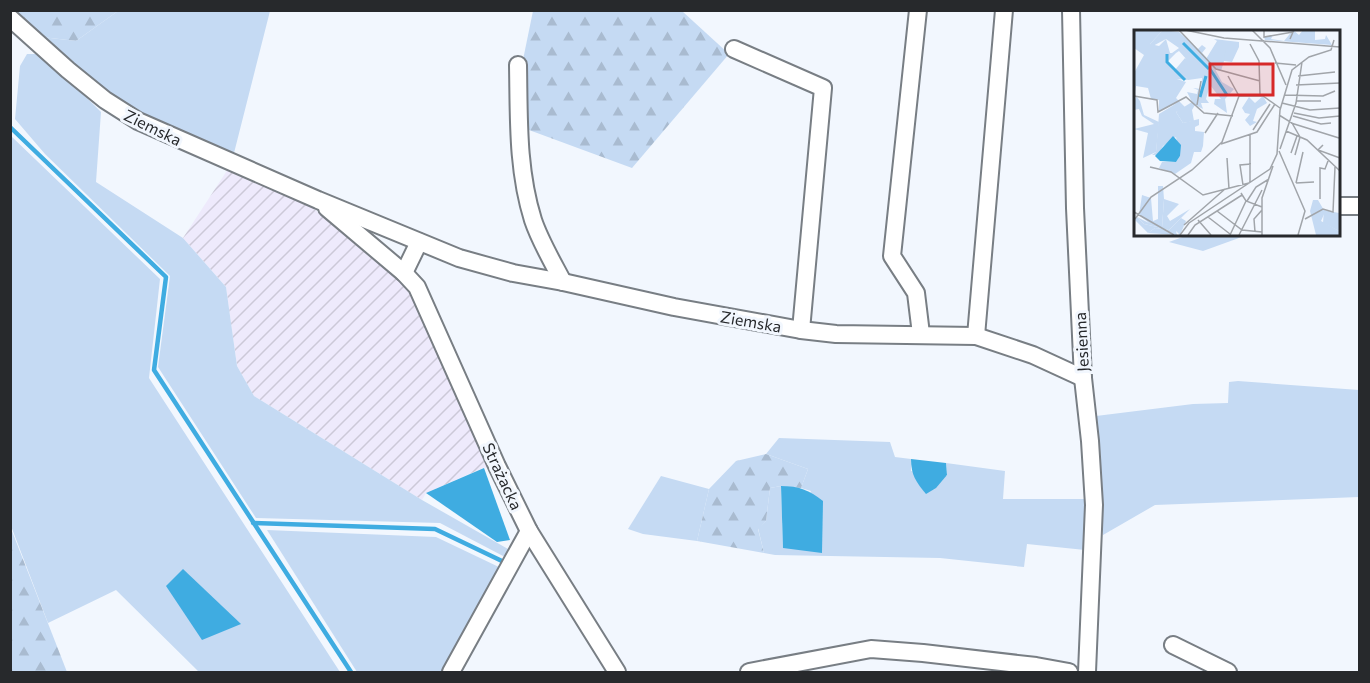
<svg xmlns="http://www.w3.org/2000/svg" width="1370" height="683" font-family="Commissioner,sans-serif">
  <defs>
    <pattern id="industrial-furrows" width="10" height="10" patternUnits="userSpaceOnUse" patternTransform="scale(1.5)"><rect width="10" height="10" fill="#eeeafc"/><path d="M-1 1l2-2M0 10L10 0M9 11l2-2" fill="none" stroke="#ccc9d8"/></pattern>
    <pattern id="forest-firs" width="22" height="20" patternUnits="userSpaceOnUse" patternTransform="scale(1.5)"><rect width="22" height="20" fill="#c5daf3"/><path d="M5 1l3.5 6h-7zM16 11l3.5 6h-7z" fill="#a9bbd0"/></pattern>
  </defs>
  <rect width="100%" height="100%" fill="#f2f7fe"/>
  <path fill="url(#industrial-furrows)" d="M228,169l73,30 97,75 30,52 64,141 -9,1 -57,25 -4,7 -168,-104 -17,-30 -11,-79 -43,-49z"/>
  <g fill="#c5daf3">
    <path d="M118,11h152l-36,142 -110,-45 -82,-71 34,4z"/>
    <path d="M27,54h16l58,58 -5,70 87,56 43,49 11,79 17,30 168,104 86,49 -3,8 -65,-34 -184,-5 -98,-151 12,-91 -125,-122 -30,-35 5,-53z"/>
    <path d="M11,136l149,143 -11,99 191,294h-141l-83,-82 -68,33 -37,-97z"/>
    <path d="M1191,234h59l-47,17 -34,-9z"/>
    <path d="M1238,381l121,9v107l-204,8 -52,30 -7,-119 97,-12 35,-1 1,-21z"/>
    <path d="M779,438l111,4 5,15 16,2v12l36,5 -1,-13 59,8 -2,28h86l-4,51 -58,-6 -3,23 -84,-9 -165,-3 -11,-2 -6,-25 8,-7 4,-33 11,-2 2,62 28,-57 -10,-3 7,-19 -42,-15z"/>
    <path d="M661,476l48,13 -12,52 -54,-7 -15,-5z"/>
    <path d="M267,530l169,7 65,31 -58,104h-86z"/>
  </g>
  <g fill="url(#forest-firs)">
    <path d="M13,11h105l-42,30 -34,-4z"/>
    <path d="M533,11h149l47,43 -97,114 -122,-45z"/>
    <path d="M766,454l42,15 -7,19 -20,-2 -11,2 -4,33 -8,8 6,24 -67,-12 12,-52 27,-28z"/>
    <path d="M10,526l57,146h-56z"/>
  </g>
  <g fill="#3face1">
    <path d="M911,459l35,4 1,12 -11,13 -10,6c-10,-12 -15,-19 -15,-35z"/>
    <path d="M484,468l26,72 -13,2 -71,-49z"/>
    <path d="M781,486c18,0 28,4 42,15l-1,52 -39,-5z"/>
    <path d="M183,569l58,55 -39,16 -36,-54z"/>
  </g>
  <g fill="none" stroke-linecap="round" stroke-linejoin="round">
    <g stroke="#3face1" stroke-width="4.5">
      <path d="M10,127l156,150 -12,93 197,302"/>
      <path d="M253,523l182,6 69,33"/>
    </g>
    <defs>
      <g id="minor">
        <path d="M918,10l-26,246 24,37 5,41"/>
        <path d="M1071,10l4,198 8,170 7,63 4,64 -7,167"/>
        <path d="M10,18l58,52 37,30 33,21 180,79 141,58 54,15 50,9 111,25 127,23 35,4 140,2 57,19 50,23"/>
        <path d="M734,49l89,39 -22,242"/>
        <path d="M518,65c1,52 -1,104 15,155 7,21 19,41 30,62"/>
        <path d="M1338,206h22"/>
        <path d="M327,208l77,65 13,14 80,179 32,65 88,141"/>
        <path d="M404,273l15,-31"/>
        <path d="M976,336l28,-326"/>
        <path d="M1173,645l55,27"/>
        <path d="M451,672l78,-141"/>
        <path d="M749,672l122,-23 52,4 113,13 33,6"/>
      </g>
    </defs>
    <use href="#minor" stroke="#787e84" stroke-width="20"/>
    <use href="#minor" stroke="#fff" stroke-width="16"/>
  </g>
  <g text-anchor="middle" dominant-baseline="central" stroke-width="6" stroke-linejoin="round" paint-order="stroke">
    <g font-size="16" fill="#27292c" stroke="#f2f7fe">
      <text transform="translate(153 127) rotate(26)">Ziemska</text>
      <text transform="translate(751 321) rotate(10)">Ziemska</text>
      <text transform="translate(1081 342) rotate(-93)">Jesienna</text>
      <text transform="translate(503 476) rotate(65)">Strażacka</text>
    </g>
  </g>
  <g transform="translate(1134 30)">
    <rect width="206" height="206" fill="#f2f7fe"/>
    <path d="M29,0l16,2 19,17 4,-4 4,3 -4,5 12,13 12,-20 13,1 -7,15 -8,-1 -3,10 -6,-2 7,13 12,7 -9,10 2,14 -13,-9 1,-5h6l-11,-14 -4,14 3,4h-8l2,6 -8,-4 -3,5 2,11 -11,2 -7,-11 16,-10 -5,-10 10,2 1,-4 -5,-2 8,1 1,-11 -14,2 -8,-11 8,-8 -9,-10 -3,2h-4l7,-5 -13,-9 -15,8 -1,-3zM159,0l6,5 4,-5h12v10l10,-1 1,-4 6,10 -67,-5 -1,-3 9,-2 -2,4 13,2zM2,66l4,5 4,14 15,7 -3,30 -13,6 5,-25 -14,-4 20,-5 -12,-8 -3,-7 -5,1zM24,156h5l1,13 -2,29 -18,-4 -7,-7 12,6 -10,-8 3,-20 9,3 2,23 5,-2zM47,188l5,3 -6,14 -4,-4 1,4 -29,-2 7,-5 14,2z" fill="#c5daf3"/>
    <path d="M0,0h29l-13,14 9,2 7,-7 4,14h6l-9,9 7,9 11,-13 5,3 -9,8 7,11 -11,-1 9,3 -10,16 10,10 -10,4 7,11 16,-4v6l-4,2v4l9,1 -1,14 -2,6h-7l-3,11 -16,11 -16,-6 3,-6h14l4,-6 -4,-19 -13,9 -5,9h-6l4,-3 3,-38 18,-11 -18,9v-12l-8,-1 -3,-11 -12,-2 -2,12 4,4 -4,1v-30l10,-18 -10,-7zM80,9l25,3v5h-13l-2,13 -10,6 -8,-7 11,-18zM129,66l4,7 -10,6 -4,12 4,1 -7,4 -5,-6 5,-6 -5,-1 -3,-5 7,-11 6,6zM30,169l15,5 -12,12 3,5 20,-12 -21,21 -14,-2 -7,5 -13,-13 2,-3 7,7 18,4zM179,170h5l7,12 -4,9 18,10v4h-23l-6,-24z" fill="#c5daf3"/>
    <path d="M190,180l15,3v18l-16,-8z" fill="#c5daf3"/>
    <path d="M39,106l8,9 -1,11 -4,6 -16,-1 -5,-5z" fill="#3face1"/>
    <path fill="none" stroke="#3face1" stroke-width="3" d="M49,13l26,26M33,24v8l18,18M76,39l17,26M66,67l6,-21"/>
    <path fill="none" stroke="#a1a5aa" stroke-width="1.5" d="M45,0l37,39 44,12M51,0l39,8 116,9M118,0l18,18 16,37M130,0v7l29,-5 -3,7M116,14l9,17 1,34M141,33l21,2M94,46l11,20M164,46l37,-4M162,55l44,-2M150,65l39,1 12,-5M0,66l23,4 1,12 28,-15 18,16 29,3M105,66h24l17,12M163,71h24M148,73l28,7 30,-2M63,75l4,-24M160,83l25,5 21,-2M145,85l13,8 8,14 -5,18M159,86l28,8 10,-1M157,93l48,15M119,100l17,-26M152,101l21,9 33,31M71,103l13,-20M87,114l36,-12 18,-28M189,115l-5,5 22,8M146,119l16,-46 6,-41M145,121l26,60 -7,24M157,123l6,-17M93,128l2,31M16,137l21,5 32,23 46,-12M116,153v-49M162,153l7,-31M162,153l18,-1M109,155l-3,-20 11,-1M107,163l5,8 16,6M186,169v-31l5,1 3,-8M113,171l9,-14 13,-8M83,181l25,19 20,2M0,182l40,23M74,187l22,17M1,189l16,-22 41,-27 30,-28 17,-46M171,189l18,-10 10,3 2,-45M64,190l13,15M50,195l41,-36M121,202l-1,-13 8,-9M46,205l9,-12 81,-54 7,-15 3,-44 12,-40 17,-13 22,-7 3,-10M54,205l7,-10 47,-30M96,205l16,-34M105,205l23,-45M128,205v-37l11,-32"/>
    <path fill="#d62828" fill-opacity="0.15" stroke="#d62828" stroke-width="3" d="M76,34h63v31h-63z"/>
    <rect width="206" height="206" fill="none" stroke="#27292c" stroke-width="3"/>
  </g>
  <rect width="1370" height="683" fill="none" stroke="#27292c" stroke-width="24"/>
</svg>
